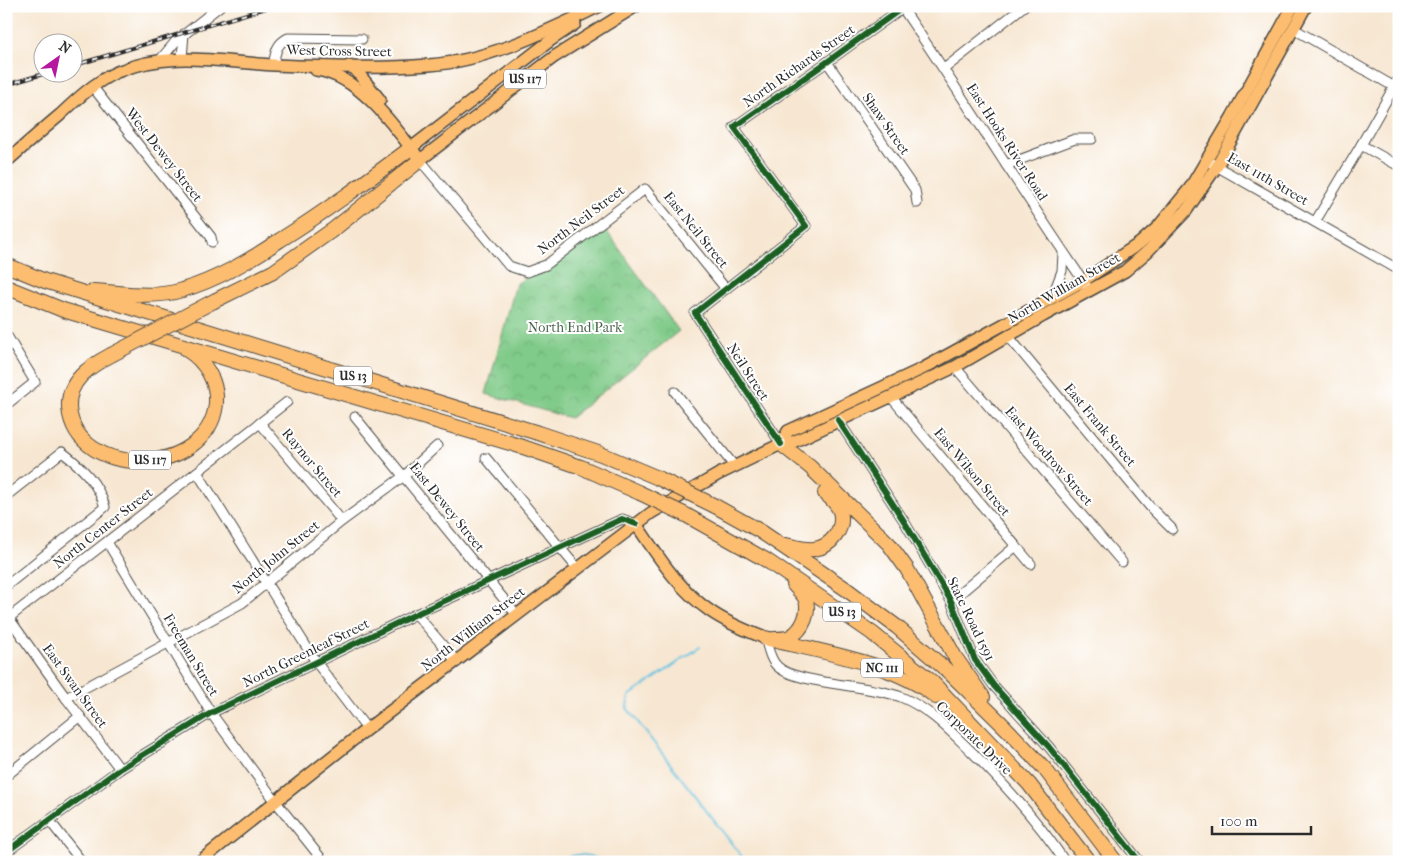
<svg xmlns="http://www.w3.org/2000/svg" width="1405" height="868" font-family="'IM FELL French Canon',serif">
  <defs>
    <pattern id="park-crowns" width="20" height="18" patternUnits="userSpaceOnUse" patternTransform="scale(1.25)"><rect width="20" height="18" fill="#80cb89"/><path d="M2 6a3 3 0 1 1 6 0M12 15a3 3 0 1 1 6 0" fill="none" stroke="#6fae76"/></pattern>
  </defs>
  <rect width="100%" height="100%" fill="#fff"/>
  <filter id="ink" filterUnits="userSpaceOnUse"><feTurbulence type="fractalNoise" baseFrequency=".02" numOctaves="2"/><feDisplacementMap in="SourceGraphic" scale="10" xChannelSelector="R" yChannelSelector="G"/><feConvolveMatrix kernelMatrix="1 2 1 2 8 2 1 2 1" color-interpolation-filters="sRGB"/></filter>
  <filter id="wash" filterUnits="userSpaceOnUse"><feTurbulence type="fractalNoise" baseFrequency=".0096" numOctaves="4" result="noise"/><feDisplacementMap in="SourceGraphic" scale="20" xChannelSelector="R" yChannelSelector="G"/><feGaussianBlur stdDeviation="1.12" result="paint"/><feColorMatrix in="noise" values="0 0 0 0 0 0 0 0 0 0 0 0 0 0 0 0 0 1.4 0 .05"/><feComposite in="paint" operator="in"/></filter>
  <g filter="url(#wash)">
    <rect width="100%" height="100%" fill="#f7e7d2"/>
    <path fill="url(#park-crowns)" stroke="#567b5a" d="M605,229l74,102 -109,87 -84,-24 30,-110z"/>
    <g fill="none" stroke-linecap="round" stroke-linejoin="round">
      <g stroke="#64c3e2" stroke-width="2">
        <path d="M700,647l-71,49 -2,12 119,154"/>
        <path d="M552,862c23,-8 30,-11 52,0"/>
      </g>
    </g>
  </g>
  <g filter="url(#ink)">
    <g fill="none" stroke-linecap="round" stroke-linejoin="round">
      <defs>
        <g id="minor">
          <path d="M901,6c63,92 122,187 185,279"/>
          <path d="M1294,29l104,60"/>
          <path d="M182,58l2,-24"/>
          <path d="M160,60l16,-19 44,-35"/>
          <path d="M827,62l88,128 2,13"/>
          <path d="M273,65c3,-13 3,-21 15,-27l74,1"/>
          <path d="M944,69l80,-63"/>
          <path d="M92,86l119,151 1,5"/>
          <path d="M1361,145l38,21"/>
          <path d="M420,160l89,106 18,6 19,-7 99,-76 81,100"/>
          <path d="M1211,163l188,107"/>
          <path d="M1006,165l69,-26h17"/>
          <path d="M1315,222l46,-77 38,-67"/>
          <path d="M1052,297l10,-26 1,-18"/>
          <path d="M6,334l29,48 -29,23"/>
          <path d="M1009,337l142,171 21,21"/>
          <path d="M955,367l167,195"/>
          <path d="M675,392l60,75"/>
          <path d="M891,397l140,167"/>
          <path d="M355,417l161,197"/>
          <path d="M838,420l66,101 47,80 24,59 19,26 55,61 91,115"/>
          <path d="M260,423l82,98"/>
          <path d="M781,444l-86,-131 111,-87 -72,-99 93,-65 75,-54"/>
          <path d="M486,458l91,110"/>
          <path d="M197,472l119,190 51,67"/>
          <path d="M6,496l56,-44c20,15 36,31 43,55l-99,79"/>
          <path d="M107,542l104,171 65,89 48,60"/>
          <path d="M951,601l65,-55"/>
          <path d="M6,614l60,84 54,71"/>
          <path d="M416,614l41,48"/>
          <path d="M6,620l281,-218"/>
          <path d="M765,638c3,9 5,22 12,28 17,18 96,19 124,31 29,12 49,34 71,55 34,34 67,70 93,110"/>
          <path d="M66,698l176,-95 100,-82 62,-45 33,-30"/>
          <path d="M6,776l74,-60"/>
          <path d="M49,820l33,42"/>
          <path d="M6,852l114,-83 91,-56 205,-99 206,-95 14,5"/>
        </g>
        <g id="major">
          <path d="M349,66l6,3 25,31"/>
          <path d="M316,70c43,5 80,58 104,90l134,-103 82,-51"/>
          <path d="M411,148l140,-108 24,-16"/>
          <path d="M6,162c18,-16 36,-32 54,-47 18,-17 35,-33 57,-43 52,-22 103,-10 157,-7 52,2 104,4 155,0 60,-4 118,-34 171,-59"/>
          <path d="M781,444l7,-13 136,-63 159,-87 57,-38 18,-16 32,-39 42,-71 61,-111"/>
          <path d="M636,524c22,32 42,65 74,87 17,12 37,20 55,27"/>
          <path d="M199,862l168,-133 284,-216 68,-39 62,-30 12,-2 162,-75 88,-51 82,-45 23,-20 38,-40 31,-45 89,-160"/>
        </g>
        <g id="highway">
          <path d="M6,265l39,16 493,152 63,21 57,24"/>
          <path d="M6,287l57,23 460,137 58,20 59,26"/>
          <path d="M94,291c29,2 60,8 88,-1 35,-10 68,-30 98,-50 45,-28 88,-60 131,-92"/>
          <path d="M214,301l59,-29 61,-43 86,-69"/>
          <path d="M111,355c-21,11 -44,26 -42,53 7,73 139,70 147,-4 2,-22 -11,-43 -29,-54"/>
          <path d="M781,444l29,23 79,77 18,25 48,88 28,40"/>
          <path d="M715,506l45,25 86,58 51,38 53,46 56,55 38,40 72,94"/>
          <path d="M684,514l82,46 106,73 60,49 97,102 60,78"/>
          <path d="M786,545c9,2 19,5 28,4 17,-2 31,-20 26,-38 -3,-7 -9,-13 -15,-18"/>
          <path d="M765,638c54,14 128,24 171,59"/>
          <path d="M774,639c5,0 11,0 16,-2 13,-7 21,-26 15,-39 -3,-5 -7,-9 -11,-13"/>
        </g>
      </defs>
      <use href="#minor" stroke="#4a4744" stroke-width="11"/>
      <use href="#major" stroke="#4a4744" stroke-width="14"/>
      <use href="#highway" stroke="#4a4744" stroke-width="16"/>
      <use href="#minor" stroke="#fff" stroke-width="9"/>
      <use href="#major" stroke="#fcbd6f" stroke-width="11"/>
      <use href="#highway" stroke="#fcbd6f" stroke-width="14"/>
      <defs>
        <g id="rail">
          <path d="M72,66l201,-60"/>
          <path d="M6,85l44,-13"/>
        </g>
      </defs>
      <use href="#rail" stroke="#2b2b2b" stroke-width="4"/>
      <use href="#rail" stroke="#fff" stroke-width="2" stroke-dasharray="5.5" stroke-linecap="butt"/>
      <defs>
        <g id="highway-bridge">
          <path d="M111,355l103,-54"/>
          <path d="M658,478l57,28"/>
          <path d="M640,493l44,21"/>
        </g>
      </defs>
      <use href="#highway-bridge" stroke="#4a4744" stroke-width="16" stroke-linecap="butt"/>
      <use href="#highway-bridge" stroke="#fcbd6f" stroke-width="14"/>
      <defs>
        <g id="cycleway">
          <path d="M838,420l66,101 47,80 24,59 19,26 55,61 91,115"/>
          <path d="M781,444l-86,-131 111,-87 -72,-99 93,-65 75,-54"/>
          <path d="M6,852l114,-83 91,-56 205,-99 206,-95 14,5"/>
        </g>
      </defs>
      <use href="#cycleway" stroke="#fff" stroke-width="9"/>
      <use href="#cycleway" stroke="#1b5e20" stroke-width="6"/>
    </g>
  </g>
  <g text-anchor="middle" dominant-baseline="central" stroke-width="4" stroke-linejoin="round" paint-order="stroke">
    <g fill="#fff" stroke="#6b6b6b" stroke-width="1">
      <rect x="504" y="69.5" width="42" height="19" rx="4"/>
      <rect x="334" y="366.5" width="38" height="19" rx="4"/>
      <rect x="129" y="450.5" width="42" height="19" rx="4"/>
      <rect x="823" y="602.5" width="38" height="19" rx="4"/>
      <rect x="861" y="658.5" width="42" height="19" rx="4"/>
    </g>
    <g font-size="12" font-weight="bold" fill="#2b2b2b">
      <text x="525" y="79">US 117</text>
      <text x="353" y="376">US 13</text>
      <text x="150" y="460">US 117</text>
      <text x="842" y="612">US 13</text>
      <text x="882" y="668">NC 111</text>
    </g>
    <g font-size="14" fill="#2b2b2b" stroke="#fff">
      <text transform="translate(339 51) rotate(1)">West Cross Street</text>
      <text transform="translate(799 66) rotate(-35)">North Richards Street</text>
      <text transform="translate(886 124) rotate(55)">Shaw Street</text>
      <text transform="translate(1007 142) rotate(57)">East Hooks River Road</text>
      <text transform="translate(164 155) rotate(52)">West Dewey Street</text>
      <text transform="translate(1268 179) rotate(30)">East 11th Street</text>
      <text transform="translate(581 220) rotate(-37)">North Neil Street</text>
      <text transform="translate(696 230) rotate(51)">East Neil Street</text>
      <text transform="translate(1064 288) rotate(-30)">North William Street</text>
      <text transform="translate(748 372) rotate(57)">Neil Street</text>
      <text transform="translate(1100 425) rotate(50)">East Frank Street</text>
      <text transform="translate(1049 456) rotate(49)">East Woodrow Street</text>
      <text transform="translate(312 463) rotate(50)">Raynor Street</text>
      <text transform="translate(972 472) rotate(50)">East Wilson Street</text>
      <text transform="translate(447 507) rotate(51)">East Dewey Street</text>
      <text transform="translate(103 528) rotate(-38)">North Center Street</text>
      <text transform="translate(276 557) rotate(-39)">North John Street</text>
      <text transform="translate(971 619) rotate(64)">State Road 1591</text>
      <text transform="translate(473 629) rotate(-38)">North William Street</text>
      <text transform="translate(306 653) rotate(-26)">North Greenleaf Street</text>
      <text transform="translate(191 655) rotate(59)">Freeman Street</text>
      <text transform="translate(75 686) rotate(54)">East Swan Street</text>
      <text transform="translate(974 738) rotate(44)">Corporate Drive</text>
    </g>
    <g font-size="14" fill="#49634c" stroke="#fff">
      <text x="575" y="327">North End Park</text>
    </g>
  </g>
  <rect width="1405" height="868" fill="none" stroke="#fff" stroke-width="25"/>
  <g transform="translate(58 58) rotate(33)"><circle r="24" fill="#ffffff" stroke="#aaaaaa"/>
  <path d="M0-4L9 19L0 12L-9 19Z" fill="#b5179e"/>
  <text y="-8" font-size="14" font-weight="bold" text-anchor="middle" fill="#2b2b2b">N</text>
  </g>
  <path d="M1212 826v8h99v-8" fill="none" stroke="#2b2b2b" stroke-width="2.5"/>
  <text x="1220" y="826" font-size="15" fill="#2b2b2b" stroke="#ffffff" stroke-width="4" paint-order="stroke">100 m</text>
</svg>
